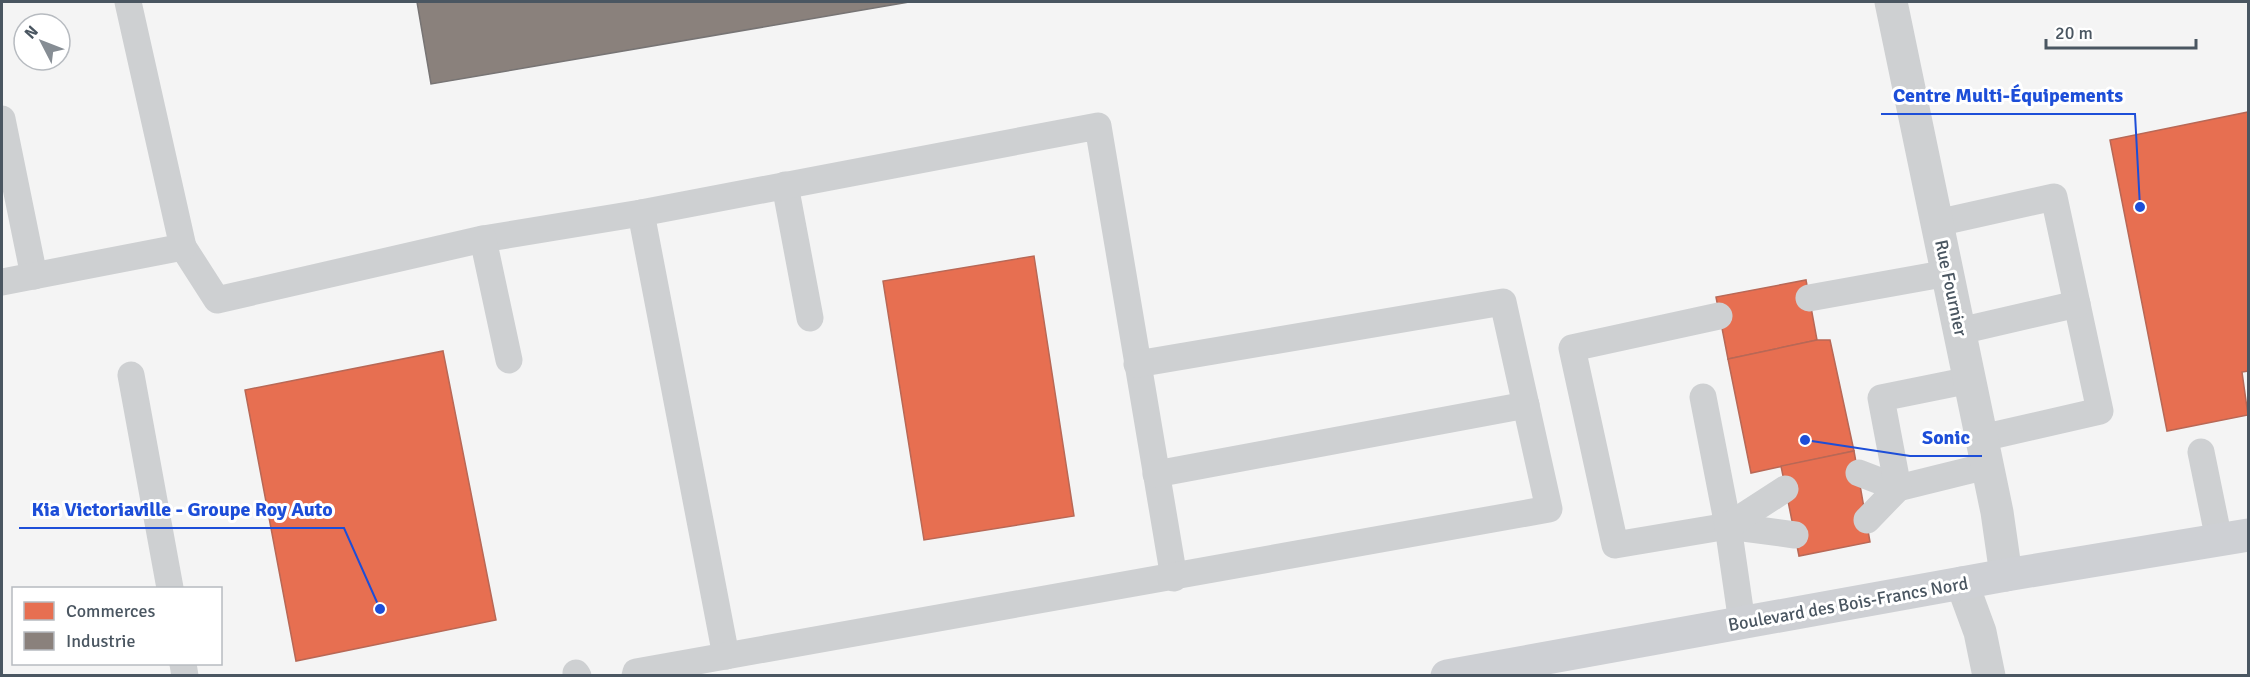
<svg xmlns="http://www.w3.org/2000/svg" width="2250" height="677" font-family="Signika,sans-serif">
  <rect width="100%" height="100%" fill="#f4f4f4"/>
  <g fill="#e76f51" stroke="#b86856" stroke-width="1.5">
    <path d="M2248,112v259l-6,1 6,43 -81,16 -57,-291z"/>
    <path d="M1034,256l40,260 -150,24 -41,-259z"/>
    <path d="M1806,280l11,60 -89,19 -12,-62z"/>
    <path d="M1817,340h13l24,111 -103,22 -23,-114z"/>
    <path d="M443,351l53,269 -200,41 -51,-271z"/>
    <path d="M1854,451l16,91 -71,14 -18,-90z"/>
  </g>
  <path fill="#8a817c" stroke="#777474" stroke-width="1.5" d="M417,2h492l-478,82z"/>
  <g fill="none" stroke-linecap="round" stroke-linejoin="round">
    <g stroke="#ced0d2" stroke-width="27">
      <path d="M2,119l32,157"/>
      <path d="M785,185l25,133"/>
      <path d="M641,213l85,443"/>
      <path d="M1937,223l117,-26 46,214 -118,27"/>
      <path d="M483,239l158,-26 457,-87 76,452"/>
      <path d="M183,247l34,53 266,-61 26,121"/>
      <path d="M2,282l181,-35 -55,-245"/>
      <path d="M1809,298l139,-25"/>
      <path d="M1719,316l-147,32 43,197 113,-19 67,9"/>
      <path d="M1960,331l117,-27"/>
      <path d="M131,375l39,213"/>
      <path d="M1703,397l25,129"/>
      <path d="M2201,452l18,88"/>
      <path d="M1859,473l39,15 89,-22"/>
      <path d="M1156,474l370,-69"/>
      <path d="M1867,520l31,-32 -17,-90 89,-18"/>
      <path d="M1742,623l-14,-97 57,-37"/>
      <path d="M183,664l2,12"/>
      <path d="M576,673l2,3"/>
      <path d="M635,676l1,-4 913,-163 -46,-207 -366,62"/>
    </g>
    <g stroke="#ced0d2" stroke-width="33">
      <path d="M1891,2l106,510 9,63"/>
      <path d="M1962,583l18,49 9,44"/>
    </g>
    <path stroke="#ced0d4" stroke-width="33" d="M1447,676l559,-101 242,-40"/>
  </g>
  <g text-anchor="middle" dominant-baseline="central" stroke-width="6" stroke-linejoin="round" paint-order="stroke">
    <g font-size="18" fill="#4a5661" stroke="#fff">
      <text transform="translate(1951 288) rotate(78)">Rue Fournier</text>
      <text transform="translate(1848 604) rotate(-10)">Boulevard des Bois-Francs Nord</text>
    </g>
  </g>
  <path fill="none" stroke="#1d4ed8" stroke-width="2" d="M2140 207L2135 114H1881M1805 440L1910 456H1982M380 609L344 528H19"/>
  <g fill="#1d4ed8" stroke="#fff" stroke-width="2">
    <circle cx="2140" cy="207" r="6"/>
    <circle cx="1805" cy="440" r="6"/>
    <circle cx="380" cy="609" r="6"/>
  </g>
  <g font-size="20" text-anchor="middle" font-weight="bold" fill="#1d4ed8" stroke="#fff" stroke-width="6" stroke-linejoin="round" paint-order="stroke">
    <text x="2008" y="102">Centre Multi-Équipements</text>
    <text x="1946" y="444">Sonic</text>
    <text x="182" y="516">Kia Victoriaville - Groupe Roy Auto</text>
  </g>
  <rect width="2250" height="677" fill="none" stroke="#4a5661" stroke-width="6"/>
  <rect x="12" y="587" width="210" height="78" fill="#ffffff" stroke="#b7bbc0" stroke-width="1.5"/>
  <rect x="24" y="602" width="30" height="18" fill="#e76f51" stroke="#b7bbc0" stroke-width="1.5"/>
  <text x="66" y="617" font-size="18" fill="#4a5661">Commerces</text>
  <rect x="24" y="632" width="30" height="18" fill="#8a817c" stroke="#b7bbc0" stroke-width="1.5"/>
  <text x="66" y="647" font-size="18" fill="#4a5661">Industrie</text>
  <g transform="translate(42 42) rotate(312)"><circle r="28" fill="#ffffff" stroke="#b7bbc0" stroke-width="1.5"/>
  <path d="M0-4.5L10 22L0 15L-10 22Z" fill="#868d94"/>
  <text y="-9" font-size="16" font-weight="bold" text-anchor="middle" fill="#4a5661">N</text>
  </g>
  <path d="M2046 39v9h150v-9" fill="none" stroke="#4a5661" stroke-width="3"/>
  <text x="2055" y="39" font-size="18" fill="#4a5661" stroke="#ffffff" stroke-width="4.5" paint-order="stroke">20 m</text>
</svg>
